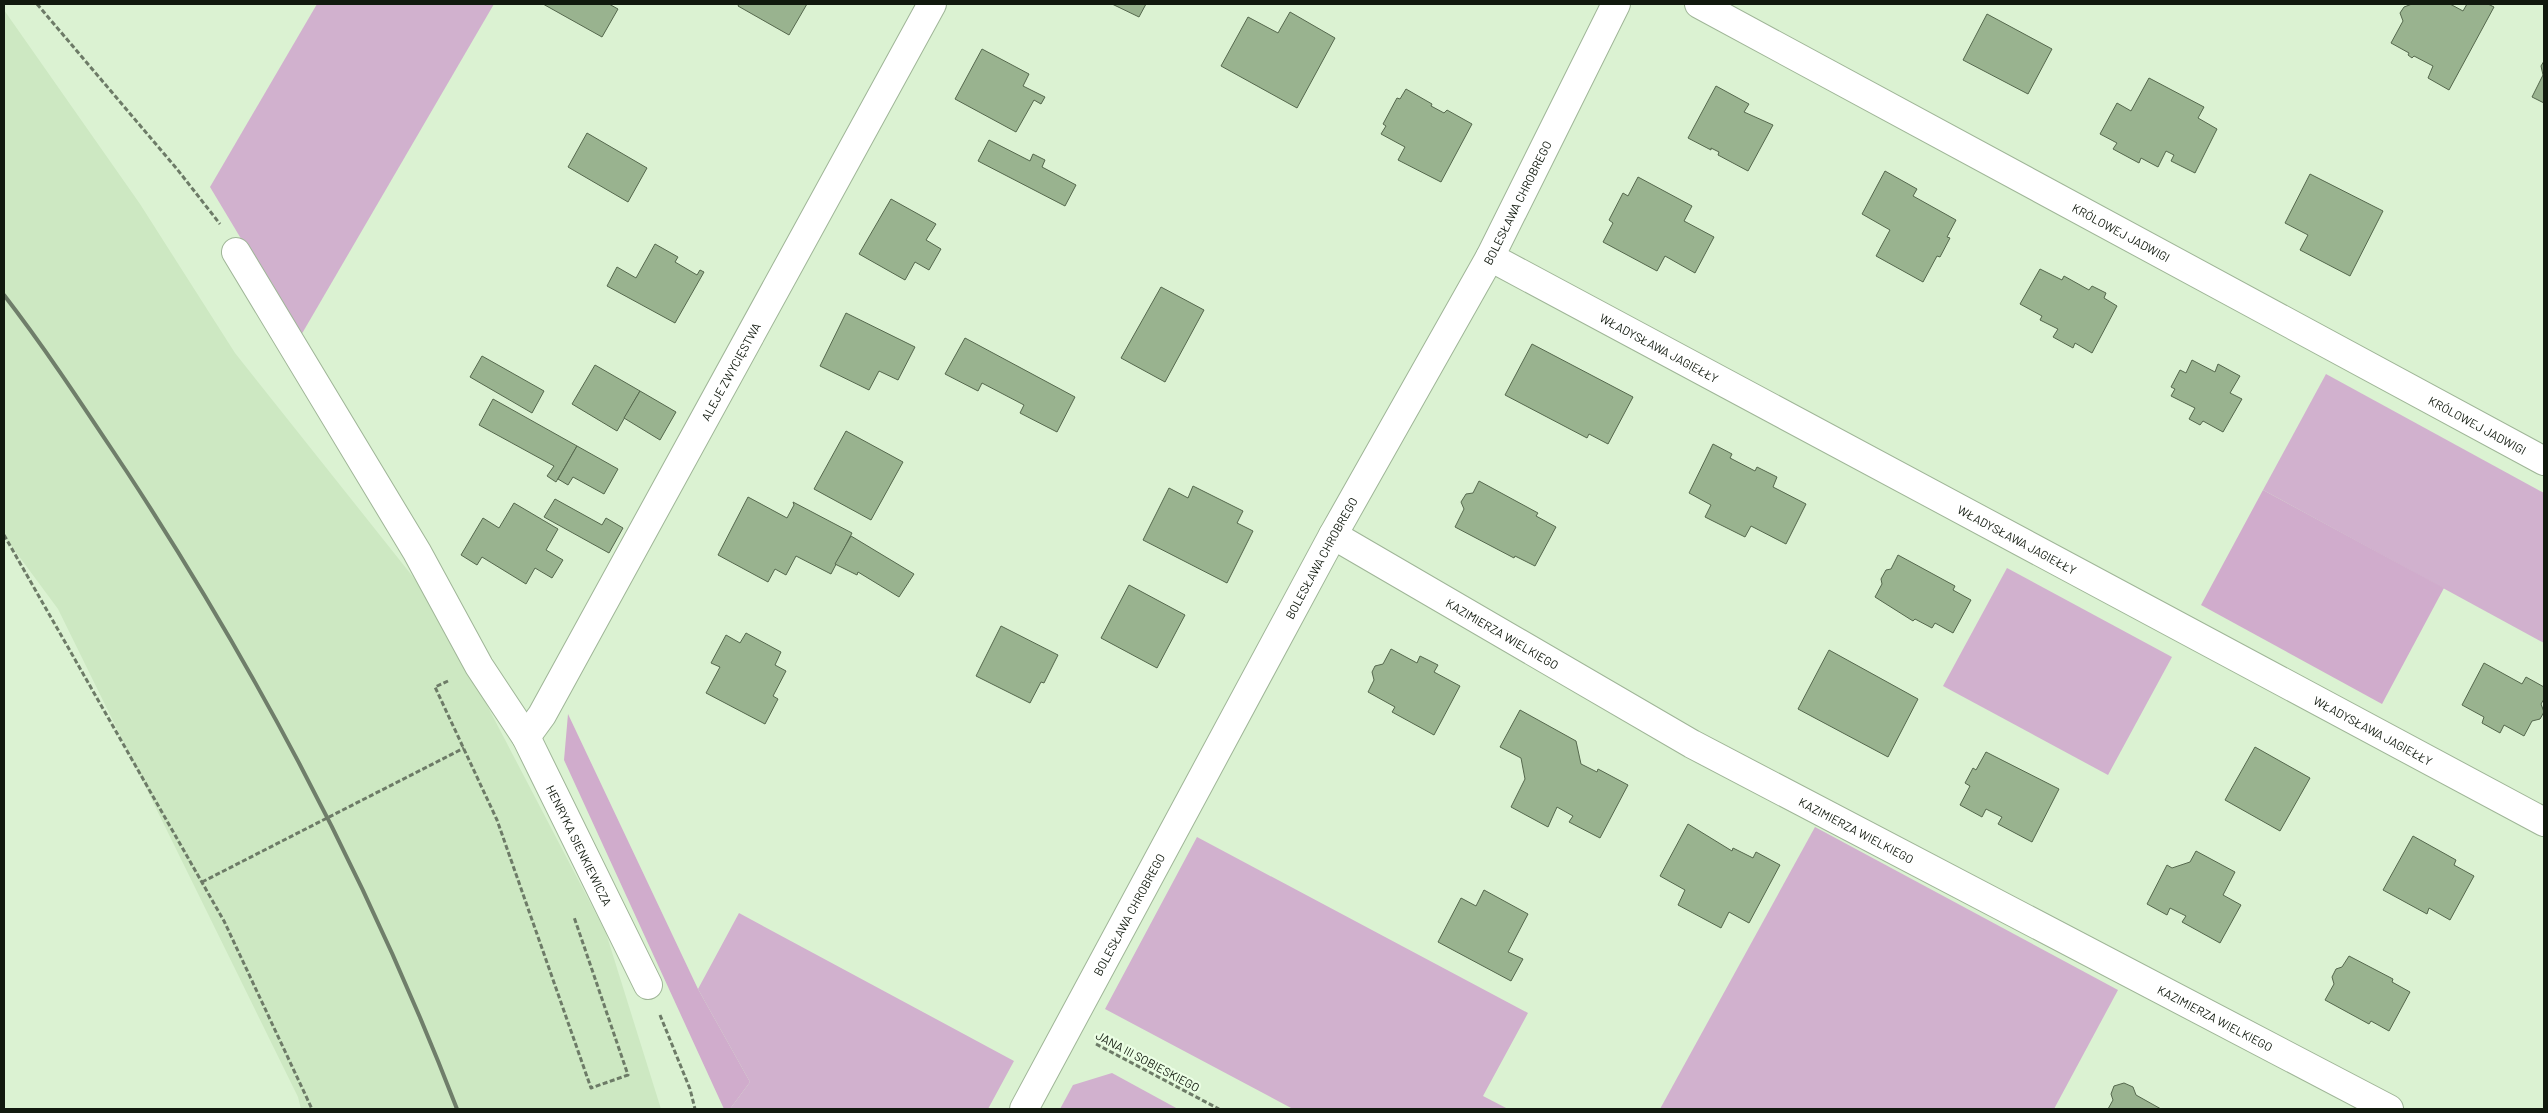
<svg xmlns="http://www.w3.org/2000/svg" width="2548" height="1113" font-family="Barlow,sans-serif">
  <rect width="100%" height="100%" fill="#dbf2d2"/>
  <path fill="#cde8c2" d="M4,10l136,194 95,149 198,249 173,331 55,176h-360l-3,-12 -240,-488 -54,-73z"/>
  <g fill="#d1b1ce">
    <path d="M317,4h177l-194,333 -90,-150z"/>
    <path d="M2326,374l218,119v150l-281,-153z"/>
    <path d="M2007,568l165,89 -64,118 -165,-89z"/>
    <path d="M1815,827l303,163 -64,119h-394z"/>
    <path d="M1197,837l331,176 -45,83 25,13h-215l-188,-100z"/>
    <path d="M739,913l275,148 -26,48h-258l20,-27 -52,-93z"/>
    <path d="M1112,1073l66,36h-118l13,-24z"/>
  </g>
  <g fill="#d0accc">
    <path d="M2263,490l181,98 -62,116 -181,-99z"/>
    <path d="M568,714l130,275 52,93 -20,27h-6l-160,-349z"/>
  </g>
  <g fill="#99b38f" stroke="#55684d">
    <path d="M543,4h66l9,5 -16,28z"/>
    <path d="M739,4h68l-18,31 -51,-29z"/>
    <path d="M1112,4h34l-7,13z"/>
    <path d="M2412,4h38l13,7 4,-7h21l6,3 -45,83 -21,-12 5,-12 -19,-10 -2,2 -4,-3 1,-2 -18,-10 12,-22 -3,-8 4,-6z"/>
    <path d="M1290,12l45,26 -38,70 -76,-42 27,-49 30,16z"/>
    <path d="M1987,14l65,35 -24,45 -65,-34z"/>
    <path d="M982,49l47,25 -6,12 22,11 -4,7 -7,-4 -18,32 -61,-33z"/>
    <path d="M2544,61v42l-12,-6 11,-22 -2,-9z"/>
    <path d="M2149,78l55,29 -6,11 19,11 -22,44 -24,-12 3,-6 -8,-4 -8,16 -17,-9 -2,5 -26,-14 4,-6 -17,-9 17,-31 14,8z"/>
    <path d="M1716,86l33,18 -5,8 29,13 -25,46 -30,-16 1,-3 -8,-4v2l-23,-12z"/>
    <path d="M1406,89l26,15 -1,2 13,7 3,-3 25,14 -31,58 -43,-22 7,-13 -24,-13 5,-8 -3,-2 14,-26 3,1z"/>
    <path d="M587,133l60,35 -19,34 -60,-35z"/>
    <path d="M989,140l41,21 3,-7 12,6 -3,7 34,18 -11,21 -87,-45z"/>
    <path d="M1885,171l32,18 -4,7 43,24 -9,17 3,1 -10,19 -3,-1 -14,26 -47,-26 14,-26 -28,-16z"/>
    <path d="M2310,174l73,37 -33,65 -50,-26 8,-15 -23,-12z"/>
    <path d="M1638,177l54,29 -8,15 30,16 -19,36 -30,-17 -8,15 -54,-29 10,-19 -4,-3 14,-27 5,3z"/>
    <path d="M891,199l45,25 -10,16 15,9 -12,21 -14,-8 -10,18 -46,-26z"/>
    <path d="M655,244l23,13 -3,5 22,13 3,-5 4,2 -29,51 -68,-37 10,-19 19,11z"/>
    <path d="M2040,269l22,11 2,-4 25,14 3,-4 14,7 -2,5 13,8 -25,47 -17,-10 -2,5 -20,-11 5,-8 -18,-9 2,-4 -22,-12z"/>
    <path d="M1161,287l43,23 -39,72 -44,-24z"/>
    <path d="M846,313l69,34 -17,33 -19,-9 -10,19 -49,-24z"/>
    <path d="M965,338l110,59 -18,35 -37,-19 4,-8 -42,-22 -4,8 -33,-17z"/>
    <path d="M1532,344l101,53 -25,47 -19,-10 -2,4 -82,-43z"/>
    <path d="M482,356l62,35 -12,22 -62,-36z"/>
    <path d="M2192,360l23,12 3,-8 22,12 -10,17 12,6 -19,33 -20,-11 -3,4 -11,-6 6,-11 -24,-12 4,-7 -4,-2 9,-17 6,3z"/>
    <path d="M595,365l45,26 -23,40 -45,-27z"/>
    <path d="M640,391l36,21 -16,28 -36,-22z"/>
    <path d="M493,399l84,47 -21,36 -9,-6 7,-10 -75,-41z"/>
    <path d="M846,431l57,31 -32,58 -57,-31z"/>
    <path d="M1713,444l19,10 -2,4 25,13 2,-4 20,10 -4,10 33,17 -20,40 -35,-18 -6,11 -40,-20 6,-12 -22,-12z"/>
    <path d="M577,446l41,23 -14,25 -31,-17 -5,8 -10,-6z"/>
    <path d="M1479,481l59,32 -2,3 20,11 -21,39 -20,-10 -1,2 -59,-31 9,-18 -3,-7 5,-8 7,-1z"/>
    <path d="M1193,486l50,25 -6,12 16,8 -26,52 -84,-43 26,-52 19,10z"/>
    <path d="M748,497l39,21 7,-13 -1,-3 59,31 -21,41 -35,-18 -10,19 -11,-6 -7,13 -50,-27z"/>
    <path d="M555,499l47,26 4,-7 17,10 -14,25 -65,-36z"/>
    <path d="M514,503l44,26 -12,21 17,10 -11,18 -17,-10 -9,16 -44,-27 -5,8 -16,-10 22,-37 16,10z"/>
    <path d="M851,536l63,38 -15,23 -41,-25 -1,3 -22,-11z"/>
    <path d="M1898,555l57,31 -2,4 18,10 -18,33 -18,-10 -3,5 -17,-9 -2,2 -38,-24 7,-13 -1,-5 5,-9 5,-1z"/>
    <path d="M1129,585l56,30 -28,53 -56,-30z"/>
    <path d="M1001,626l57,29 -14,28 -3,-1 -11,21 -54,-27z"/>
    <path d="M746,633l35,19 -6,13 11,6 -13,25 5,3 -13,25 -59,-31 14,-26 -9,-4 15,-28 14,8z"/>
    <path d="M1391,649l26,14 3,-7 18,9 -4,7 26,14 -26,49 -42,-23 3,-5 -27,-15 6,-12 -2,-8 3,-6 8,-2z"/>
    <path d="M1829,650l89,49 -30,58 -90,-48z"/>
    <path d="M2484,663l38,21 4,-7 18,10v12l-3,5 3,8 -4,7 -8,2 -8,15 -20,-11 -4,8 -18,-10 2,-6 -22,-12z"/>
    <path d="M1520,710l56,31 5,23 16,8 1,-3 30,16 -28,53 -31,-16 4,-6 -16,-9 -9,20 -37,-20 14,-28 -4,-21 -21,-11z"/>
    <path d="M2255,747l55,31 -30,53 -55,-31z"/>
    <path d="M1986,752l73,37 -27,53 -34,-18 4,-7 -16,-8 -4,8 -22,-12 10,-19 -5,-3 8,-15 3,2z"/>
    <path d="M1688,824l44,27 1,-3 20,10 3,-6 24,13 -31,58 -20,-11 -8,16 -43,-23 7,-15 -25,-14z"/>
    <path d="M2413,836l43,24 -2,5 20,11 -24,44 -21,-12 -2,6 -44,-24z"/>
    <path d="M2196,851l39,21 -12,23 18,10 -21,38 -38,-21 4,-6 -16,-8 -3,7 -20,-11 20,-39 5,3 18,-6z"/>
    <path d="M1484,890l44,24 -20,38 15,7 -12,22 -73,-39 23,-44 15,8z"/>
    <path d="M2349,956l44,23 -1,3 18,10 -21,39 -18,-10 -2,3 -44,-24 9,-16 -2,-7 4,-8 6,-2z"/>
    <path d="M2124,1083l9,4 3,8 25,14h-53l5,-9 -2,-6 3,-8z"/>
  </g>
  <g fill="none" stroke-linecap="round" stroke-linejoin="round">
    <defs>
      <g id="minor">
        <path id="s1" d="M1699,4l845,457"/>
        <path id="s2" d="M236,252l181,300 62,114 47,71 122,248"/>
        <path id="s3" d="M1490,257l1054,565"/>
        <path id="s4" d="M1333,535l359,209 697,365"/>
        <path id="s5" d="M526,737l16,-22 390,-711"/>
        <path id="s6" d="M1024,1109l309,-574 157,-278 126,-253"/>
      </g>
    </defs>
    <use href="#minor" stroke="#9fb597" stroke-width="30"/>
    <g stroke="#6d7b67" stroke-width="3" stroke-dasharray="5 2.5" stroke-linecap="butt">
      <path d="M37,4l140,165 43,55"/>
      <path d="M4,535l220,386 88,188"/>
      <path d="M448,681l-13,6 62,133 94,268 37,-13 -54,-158"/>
      <path d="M660,1015l30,74 5,20"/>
      <path d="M1096,1044l123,65"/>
    </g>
    <use href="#minor" stroke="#fff" stroke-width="28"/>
    <path stroke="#6f7e6a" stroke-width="4" d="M4,295c44,57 83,117 123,177 131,200 244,414 330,637"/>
    <path stroke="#6d7b67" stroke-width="3" stroke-dasharray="5 2.5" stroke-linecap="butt" d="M202,882l262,-134"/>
  </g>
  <g text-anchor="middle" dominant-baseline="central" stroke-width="4.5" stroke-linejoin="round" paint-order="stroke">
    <g font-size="12" fill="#11190e" stroke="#ebfee4">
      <text stroke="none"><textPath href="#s6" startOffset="1032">BOLESŁAWA CHROBREGO</textPath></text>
      <text stroke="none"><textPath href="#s1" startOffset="480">KRÓLOWEJ JADWIGI</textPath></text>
      <text stroke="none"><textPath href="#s3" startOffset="192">WŁADYSŁAWA JAGIEŁŁY</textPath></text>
      <text stroke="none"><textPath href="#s5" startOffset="419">ALEJE ZWYCIĘSTWA</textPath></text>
      <text stroke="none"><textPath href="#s1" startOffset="885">KRÓLOWEJ JADWIGI</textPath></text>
      <text stroke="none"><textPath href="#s3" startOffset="598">WŁADYSŁAWA JAGIEŁŁY</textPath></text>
      <text stroke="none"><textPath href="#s6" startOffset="626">BOLESŁAWA CHROBREGO</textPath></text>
      <text stroke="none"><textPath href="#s4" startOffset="196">KAZIMIERZA WIELKIEGO</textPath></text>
      <text stroke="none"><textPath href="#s3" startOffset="1002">WŁADYSŁAWA JAGIEŁŁY</textPath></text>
      <text stroke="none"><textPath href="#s4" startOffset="601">KAZIMIERZA WIELKIEGO</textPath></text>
      <text stroke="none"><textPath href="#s2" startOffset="686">HENRYKA SIENKIEWICZA</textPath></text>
      <text stroke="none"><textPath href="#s6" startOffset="221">BOLESŁAWA CHROBREGO</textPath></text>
      <text stroke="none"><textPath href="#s4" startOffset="1006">KAZIMIERZA WIELKIEGO</textPath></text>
      <text transform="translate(1148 1061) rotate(28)">JANA III SOBIESKIEGO</text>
    </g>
  </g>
  <rect width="2548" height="1113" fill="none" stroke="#11190e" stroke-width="10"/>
</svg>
